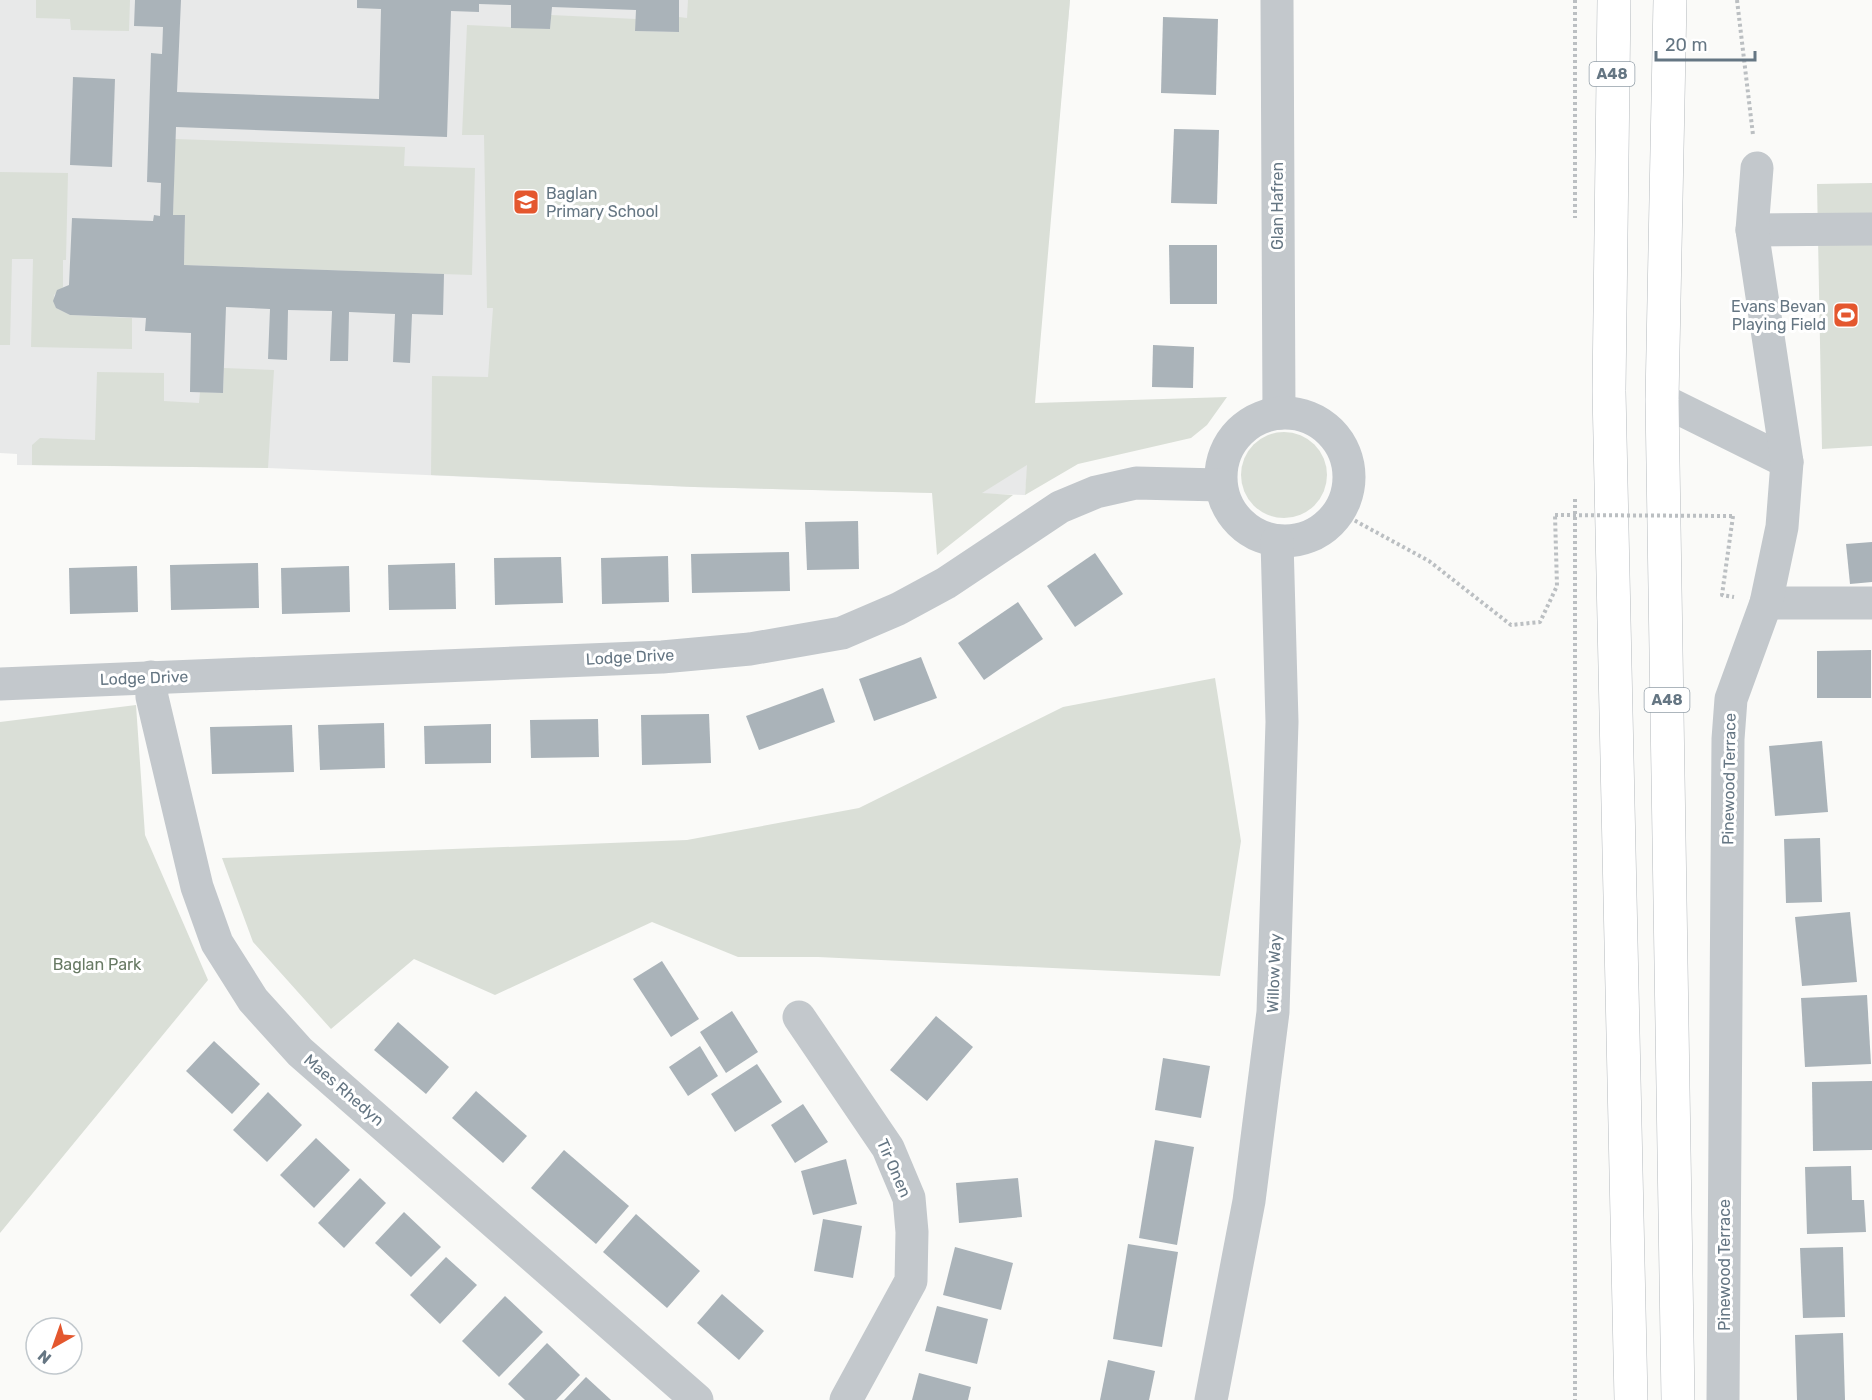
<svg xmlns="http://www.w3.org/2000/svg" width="1872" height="1400" font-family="Rubik,sans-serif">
  <rect width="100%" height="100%" fill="#fafaf8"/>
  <path fill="#e8e9e9" d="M0,0h1070l-45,495 -331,-8 -426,-19 -251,-3v-11l-17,-1z"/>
  <g fill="#dadfd7">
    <path d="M36,0h94l-1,31 -58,-1 -1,-11 -34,-1z"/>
    <path d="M688,0h382l-35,403 192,-6 -20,28 -16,13 -113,26 -53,31 2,-30 -45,28 31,2 -76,60 -5,-62 -238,-6 -263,-12 1,-99 56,1 5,-69h-6l-3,-173h-22l5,-110 83,4 1,-14 85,4 -1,12 43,1 1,-15 8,1z"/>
    <path d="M175,139l230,8 -1,19 71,2 -3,107 -288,-10 1,-50h-12z"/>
    <path d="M0,172l68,1 -2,87h-3v27l-9,8 2,13 14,7 62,3v31l-101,-2 2,-88h-21l-2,86h-10z"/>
    <path d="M1872,183v263l-50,3 -5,-265z"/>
    <path d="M224,368l50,2 -6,98 -236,-3v-20l8,-7 55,2 2,-68 67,1v28l35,2 1,-11 23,1z"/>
    <circle cx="1284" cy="475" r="43"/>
    <path d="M1215,678l26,163 -21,135 -402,-19h-80l-86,-35 -157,73 -81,-36 -83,70 -78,-87 -31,-84 465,-18 172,-32 204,-101z"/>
    <path d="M136,705l9,130 63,145 -208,253v-511z"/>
  </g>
  <g fill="#aab3b9">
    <path d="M135,0h46l-4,92 202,7 2,-90 -24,-1v-8h322v32l-44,-1 1,-21 -84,-3 -2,22 -39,-1v-23l-32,-1v8l-28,-1 -4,126 -271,-10 -3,88h12l-1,50 260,9 -1,41 -31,-1 -2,49 -17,-1 2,-48 -46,-2 -1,49h-18l2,-50 -44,-1 -1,50 -19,-1 2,-50 -44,-2 -3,86 -33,-1 1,-59 -46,-2 1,-13 -76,-3 -14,-7 -3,-7 4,-11 12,-5 3,-67 81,3 1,-6 6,1 1,-33 -14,-1 4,-129 11,1 1,-27 -29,-1z"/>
    <path d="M1163,17l55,2 -2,76 -55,-2z"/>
    <path d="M73,77l42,2 -3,88 -42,-2z"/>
    <path d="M1174,129l45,1 -2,74 -46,-1z"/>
    <path d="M1169,245h48v59h-47z"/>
    <path d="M1153,345l41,2 -1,41 -41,-1z"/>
    <path d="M858,521l1,48 -52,1 -2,-48z"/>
    <path d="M1872,542v40l-22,2 -4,-40z"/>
    <path d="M789,552l1,39 -98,2 -1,-39z"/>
    <path d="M1095,553l28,41 -48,33 -28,-41z"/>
    <path d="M668,556l1,46 -67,2 -1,-46z"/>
    <path d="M561,557l2,46 -68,2 -1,-47z"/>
    <path d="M258,563l1,45 -88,2 -1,-45z"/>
    <path d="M455,563l1,46 -67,1 -1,-45z"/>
    <path d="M137,566l1,46 -68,2 -1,-46z"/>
    <path d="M349,566l1,46 -68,2 -1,-46z"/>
    <path d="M1018,602l25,37 -59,41 -26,-37z"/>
    <path d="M1871,650v48h-54v-47z"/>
    <path d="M921,657l16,41 -63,23 -15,-42z"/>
    <path d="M823,688l12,34 -76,28 -13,-34z"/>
    <path d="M709,714l2,49 -69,2 -1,-50z"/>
    <path d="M598,719l1,38 -68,1 -1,-38z"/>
    <path d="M384,723l1,45 -65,2 -2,-45z"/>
    <path d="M491,724v39l-66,1 -1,-38z"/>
    <path d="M292,725l2,47 -82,2 -2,-47z"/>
    <path d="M1822,741l6,71 -53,4 -6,-70z"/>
    <path d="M1820,838l2,64 -36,1 -2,-64z"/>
    <path d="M1850,912l7,70 -55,4 -7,-69z"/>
    <path d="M662,961l37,58 -28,18 -38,-58z"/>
    <path d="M1867,995l4,69 -66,3 -4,-69z"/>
    <path d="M732,1011l26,41 -32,21 -26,-41z"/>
    <path d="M936,1016l37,31 -46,54 -37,-31z"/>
    <path d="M398,1022l51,45 -23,27 -52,-44z"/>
    <path d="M214,1041l46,43 -28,30 -46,-43z"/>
    <path d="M700,1046l18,30 -30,20 -19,-29z"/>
    <path d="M1163,1058l47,8 -9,52 -46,-8z"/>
    <path d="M757,1064l25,38 -47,30 -24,-38z"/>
    <path d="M1872,1081v69l-59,1 -1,-69z"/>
    <path d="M476,1091l51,45 -24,27 -51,-45z"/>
    <path d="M268,1092l34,33 -35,37 -34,-32z"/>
    <path d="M803,1104l25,38 -33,21 -24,-38z"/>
    <path d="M316,1138l34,32 -36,38 -34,-33z"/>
    <path d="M1155,1140l39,7 -17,98 -38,-7z"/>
    <path d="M564,1150l65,56 -33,38 -65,-56z"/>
    <path d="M846,1159l11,45 -44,11 -12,-44z"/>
    <path d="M1851,1166l1,34h12l2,32 -59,2 -2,-67z"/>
    <path d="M360,1178l26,25 -42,45 -26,-25z"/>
    <path d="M1018,1178l4,39 -63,6 -3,-40z"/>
    <path d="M404,1212l37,35 -30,30 -36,-34z"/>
    <path d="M636,1214l64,57 -33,37 -64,-56z"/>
    <path d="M823,1219l39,7 -9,52 -39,-7z"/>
    <path d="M1128,1244l50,8 -16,95 -49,-8z"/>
    <path d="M955,1247l58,16 -12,47 -58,-15z"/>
    <path d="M1843,1247l2,70 -42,1 -3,-70z"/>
    <path d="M446,1257l31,28 -37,39 -30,-29z"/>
    <path d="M722,1294l42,37 -25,29 -42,-37z"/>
    <path d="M505,1296l38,36 -44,45 -37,-36z"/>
    <path d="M937,1306l51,13 -11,45 -52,-13z"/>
    <path d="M1843,1333l2,67h-48l-2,-65z"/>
    <path d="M547,1343l33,32 -24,25h-31l-17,-16z"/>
    <path d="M1108,1360l47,11 -6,29h-49z"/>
    <path d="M919,1373l52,14 -3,13h-56z"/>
    <path d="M586,1377l25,23h-47z"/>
  </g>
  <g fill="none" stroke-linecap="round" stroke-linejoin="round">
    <defs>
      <g id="major">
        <path d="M1614,0l-5,391 22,1009"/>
        <path d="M1670,0l-8,400 16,1000"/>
      </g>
    </defs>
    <use href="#major" stroke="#b5babe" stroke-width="34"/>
    <g stroke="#bbbfc2" stroke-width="4" stroke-dasharray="3 3" stroke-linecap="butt">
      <path d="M1575,0v218"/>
      <path d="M1737,0l16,135"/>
      <path d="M1575,499v901"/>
      <path d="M1339,512l90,49 82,64 29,-3 17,-36 -2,-71"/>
      <path d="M1733,516l-11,79 12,2"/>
    </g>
    <g stroke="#c3c8cc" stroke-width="33">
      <path d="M1277,0l2,413"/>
      <path d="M1752,230l120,-1"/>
      <path d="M1662,400l125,62"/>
      <circle cx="1285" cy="477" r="64"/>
      <path d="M1766,603h106"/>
      <path d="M151,677l1,20 45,190 20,56 36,57 47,52 397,348"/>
      <path d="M0,684l662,-27 88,-8 92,-16 56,-24 48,-26 114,-76 36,-15 40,-9 84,2"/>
      <path d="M799,1017l89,131 21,50 3,34 -1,49 -65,119"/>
      <path d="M1211,1400l38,-199 24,-189 9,-290 -5,-181"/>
      <path d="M1723,1400l5,-661 3,-40 35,-96 16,-76 5,-65 -35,-232 5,-62"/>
    </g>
    <use href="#major" stroke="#fff" stroke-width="33"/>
    <path stroke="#bbbfc2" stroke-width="4" stroke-dasharray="3 3" stroke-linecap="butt" d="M1555,515l178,1"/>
  </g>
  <defs>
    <symbol id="school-square" viewBox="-11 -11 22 22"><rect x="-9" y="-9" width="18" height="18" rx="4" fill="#e4572e" stroke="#fff"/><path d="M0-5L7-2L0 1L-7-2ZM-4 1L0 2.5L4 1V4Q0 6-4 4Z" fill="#fff"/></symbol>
    <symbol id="stadium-square" viewBox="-11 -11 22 22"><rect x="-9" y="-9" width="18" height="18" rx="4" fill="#e4572e" stroke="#fff"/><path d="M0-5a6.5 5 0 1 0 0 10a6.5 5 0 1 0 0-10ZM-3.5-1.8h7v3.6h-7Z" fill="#fff"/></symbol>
  </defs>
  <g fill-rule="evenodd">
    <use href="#school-square" x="511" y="187" width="30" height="30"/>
    <use href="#stadium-square" x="1831" y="300" width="30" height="30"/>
  </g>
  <g text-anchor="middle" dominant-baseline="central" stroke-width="6" stroke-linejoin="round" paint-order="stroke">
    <g fill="#fff" stroke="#939fa8" stroke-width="1.5">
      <rect x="1589.5" y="62" width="45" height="24" rx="4.5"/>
      <rect x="1644.5" y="688" width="45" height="24" rx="4.5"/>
    </g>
    <g font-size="15" font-weight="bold" fill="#657683">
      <text x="1612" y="74">A48</text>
      <text x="1667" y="700">A48</text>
    </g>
    <g font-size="16" fill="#657683" stroke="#fff" text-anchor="start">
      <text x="546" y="193">Baglan<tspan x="546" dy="18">Primary School</tspan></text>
      <text x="1826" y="306" text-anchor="end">Evans Bevan<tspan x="1826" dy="18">Playing Field</tspan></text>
    </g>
    <g font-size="16" fill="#657683" stroke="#fff">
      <text transform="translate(1277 206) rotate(-90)">Glan Hafren</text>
      <text transform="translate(630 657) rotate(-3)">Lodge Drive</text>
      <text transform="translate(144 678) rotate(-2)">Lodge Drive</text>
      <text transform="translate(1729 779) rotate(-89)">Pinewood Terrace</text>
      <text transform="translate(1274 973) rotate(-88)">Willow Way</text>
      <text transform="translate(344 1090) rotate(41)">Maes Rhedyn</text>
      <text transform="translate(894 1168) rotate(66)">Tir Onen</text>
      <text transform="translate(1724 1265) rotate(-90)">Pinewood Terrace</text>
    </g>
    <g font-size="16" fill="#687a64" stroke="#fff">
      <text x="97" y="964">Baglan Park</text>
    </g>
  </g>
  <g transform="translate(54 1346) rotate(220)"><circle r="28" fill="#ffffff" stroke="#c1c8cd" stroke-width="1.5"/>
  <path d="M0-4.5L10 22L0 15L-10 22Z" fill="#e4572e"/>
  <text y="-9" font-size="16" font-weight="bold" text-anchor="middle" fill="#657683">N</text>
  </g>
  <path d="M1656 51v9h99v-9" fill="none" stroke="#657683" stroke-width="3"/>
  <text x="1665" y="51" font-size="18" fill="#657683" stroke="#ffffff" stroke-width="4.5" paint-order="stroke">20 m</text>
</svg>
